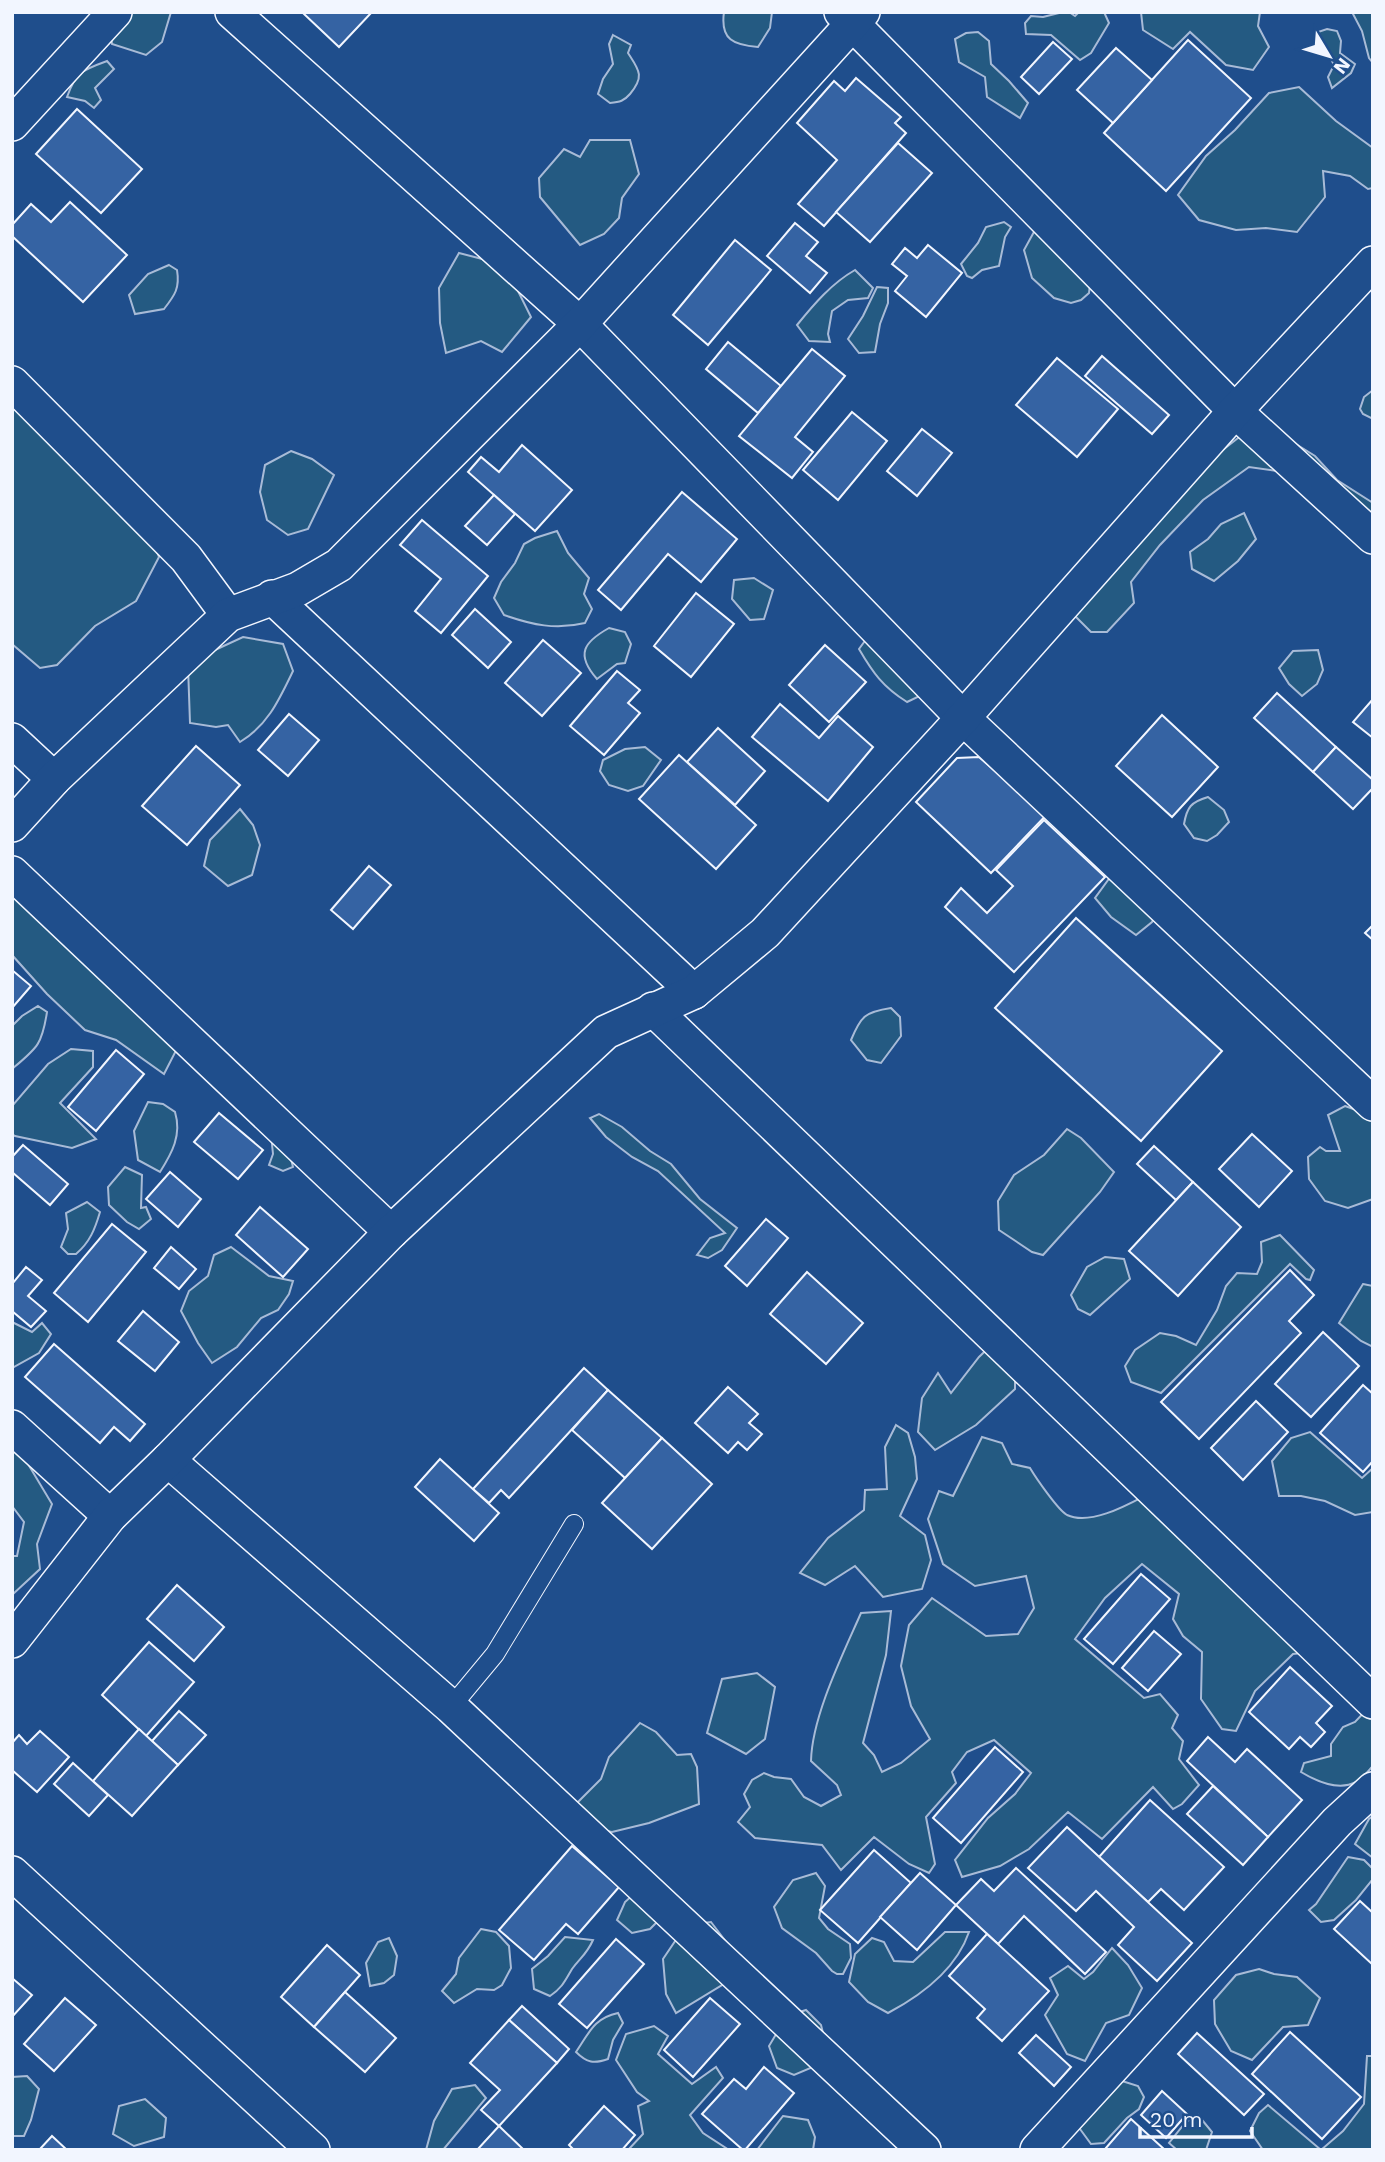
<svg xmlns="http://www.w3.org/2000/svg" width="1385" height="2162" font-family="'Work Sans',sans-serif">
  <rect width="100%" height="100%" fill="#1f4e8c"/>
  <g fill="#245a82" stroke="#a8bbd7" stroke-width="2">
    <path d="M111,12h60l-9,30 -16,13 -34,-11 -4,-29z"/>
    <path d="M724,12h48l-2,16 -12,19c-24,-2 -38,-7 -34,-35z"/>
    <path d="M1063,12h6l6,4 4,-4h25l5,11 -18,30 -11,7 -29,-25 -25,-1 -1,-11 6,-7 12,1z"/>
    <path d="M1141,12h119l-2,14 11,21 -16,23 -27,-5 -36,-33 -17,17 -30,-19z"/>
    <path d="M1352,12h21v51l-4,-5 -7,-27z"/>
    <path d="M1327,29l10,2 4,10 -1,12 15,11 -4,9 -19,15 -4,-11 6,-12 -16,-33z"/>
    <path d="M978,32l11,9 2,23 18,17 19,22 -8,15 -33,-21 -2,-20 -26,-15 -4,-23 11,-6z"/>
    <path d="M613,35l18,10 -3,8c11,17 17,23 2,41 -6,7 -10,8 -20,9l-12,-9 5,-15 10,-15 -4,-20z"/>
    <path d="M107,61l7,8 -19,19 6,12 -7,8 -9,-7 -18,-4c9,-25 15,-27 40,-36z"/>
    <path d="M1299,87l37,34 37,27v40l-5,1 -18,-13 -27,-5 2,26 -28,35 -31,-4 -30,2 -37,-10 -21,-25 28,-39 29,-26 34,-37z"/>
    <path d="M590,140h40l9,34 -17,24 -3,20 -15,16 -24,11 -40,-48 -1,-19 25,-29 16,8z"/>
    <path d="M1060,217l23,16 10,23 -4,37 -8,7 -10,3 -17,-5 -22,-20 -8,-28 16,-29z"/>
    <path d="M1004,222l7,5 -6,10 -6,29 -17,4 -10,8 -5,-2 -6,-12 17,-21 8,-16z"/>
    <path d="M459,253l27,7 27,21 18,36 -29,35 -21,-11 -35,12 -6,-30 -1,-35z"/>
    <path d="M169,265l8,5c3,18 -2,25 -13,39l-29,5 -6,-19 19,-21z"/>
    <path d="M855,270l18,18 -5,10 -20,2 -16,11 -4,23 2,8 -21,-1 -12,-16c17,-21 35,-42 58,-55z"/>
    <path d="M877,287l11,1v15l-8,21 -5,28 -16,1 -11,-14 15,-23z"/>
    <path d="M12,388l125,113 22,56 -23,44 -41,25 -38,39 -17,3 -28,-24z"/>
    <path d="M1373,390v29l-10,-5 -3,-5 4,-12z"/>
    <path d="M1252,427l26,6 37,23 22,24 36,23v30l-76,-59 -48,-7 -46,33 -43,45 -29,37 3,21 -27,29h-16l-23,-23 137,-145z"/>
    <path d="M291,451l21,8 22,16 -26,54 -20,6 -21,-15 -7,-28 5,-27z"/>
    <path d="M1244,513l12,26 -18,22 -24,20 -22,-12 -2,-17 18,-13 13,-15z"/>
    <path d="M557,531l11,22 21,25 -5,16 8,15 -7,14c-29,7 -53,2 -81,-8l-10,-17 7,-16 14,-19 9,-19 11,-6z"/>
    <path d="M754,578l19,12 -9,29 -14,1 -18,-21 2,-19z"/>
    <path d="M609,628l16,4 6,12 -6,19 -8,1 -20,15c-22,-25 -13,-37 12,-51z"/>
    <path d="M870,634l54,60 -17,8c-24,-15 -34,-29 -48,-53z"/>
    <path d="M243,637l40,7 10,27c-14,29 -25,54 -53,71l-12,-17 -12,2 -26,-4 -2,-57 27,-16z"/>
    <path d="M1318,650l5,20 -6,14 -15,12 -13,-12 -10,-16 14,-17z"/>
    <path d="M645,747l16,13 -18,26 -15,5 -19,-6 -9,-14 3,-11 22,-11z"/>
    <path d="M1208,797l16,13 5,12 -12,13 -10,6 -13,-3 -10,-14c3,-17 7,-22 24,-27z"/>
    <path d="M240,809l13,16 7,20 -8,30 -24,11 -24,-20 6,-26z"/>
    <path d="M12,857l172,178 -20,39 -48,-34 -31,-10 -38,-36 -35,-39z"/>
    <path d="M1111,876l43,42 -2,4 -16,13 -25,-18 -16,-19z"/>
    <path d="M38,1006l9,6c-5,33 -10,36 -35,57v-43l10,-10z"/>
    <path d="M891,1008l9,9 1,19 -20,27 -14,-3 -16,-20c10,-24 14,-28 40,-32z"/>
    <path d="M71,1049l22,2v16l-33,36 36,36 -24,9 -57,-12 -3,-2v-28l36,-42z"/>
    <path d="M148,1102l15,2 12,8c7,23 -3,41 -15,60l-22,-12 -4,-29z"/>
    <path d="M1345,1106l28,10v83l-25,9 -23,-7 -16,-22 -1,-22 12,-10 6,4h14l-12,-36z"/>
    <path d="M599,1114l23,13 28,24 21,13 29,35 37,29 -15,22 -14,8 -11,-3 13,-17 15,-5 -67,-62 -26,-14 -26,-20 -16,-19z"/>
    <path d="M1067,1129l14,9 33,34 -14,20 -57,63 -11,-3 -33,-22 -1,-29 16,-26 30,-20z"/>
    <path d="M271,1135l18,16 4,16 -10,4 -14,-6 4,-11z"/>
    <path d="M125,1167l17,8 -1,33 5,-1 5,12 -12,10 -12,-7 -18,-17 -1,-18z"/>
    <path d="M87,1202l13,10c-5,17 -10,30 -24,42h-8l-7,-7 7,-18 -2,-16z"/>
    <path d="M1280,1235l34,35 -4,10 -4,-1 -16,-15 -129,129 -30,-11 -6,-16 10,-16 25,-17 16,3 20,9 21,-35 9,-24 11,-13 20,1 5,-12 -1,-20z"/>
    <path d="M231,1247l38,29 24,5 -4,13 -11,16 -17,8 -24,29 -25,16 -14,-20 -17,-32 8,-20 19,-15 6,-21z"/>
    <path d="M1105,1257l19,2 6,20 -40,36 -12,-6 -7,-14 16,-28z"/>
    <path d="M1363,1284l10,2v61l-12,-6 -22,-18z"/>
    <path d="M12,1322l20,10 10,-9 9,11 -12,19 -27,15z"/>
    <path d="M1001,1336l14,14v39l-39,36 -41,25 -17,-18 4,-34 16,-25 13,20 28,-36z"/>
    <path d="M896,1425l12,8 7,24 2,22 -17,37 25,19 6,25 -9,29 -39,8 -28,-31 -30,19 -25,-12 28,-35 36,-28 1,-20 22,-1 -2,-42z"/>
    <path d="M1310,1432l52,46 11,-10v44l-18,3 -30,-14 -24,-5h-22l-7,-35 19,-23z"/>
    <path d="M982,1437l20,6 10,21 18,4c6,10 28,42 37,47 24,11 62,-11 83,-22l161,159 -18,2 -38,37 -19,40 -14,-2 -21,-30 1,-47 -19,-16 -10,-17 6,-25 -37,-30 -37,34 -30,41 69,59 16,-4 18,21 -6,13 11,13 -4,18 20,26 -17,19 -9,5 -20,-22 -51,52 -34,-27 -39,37 -29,17 -38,11 -7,-17 33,-42 27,-24 16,-21 -37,-33 -27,12 -15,20 4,11 -30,34 9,47 -6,9 -20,-9 -35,-27 -33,33 -19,-25 -67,-7 -17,-16 12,-15 -6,-13 8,-14 12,-7 10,4 17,2 13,18 17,9 20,-11 -4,-10 -26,-24c1,-45 32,-107 50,-148l30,-2 -5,44 -23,88 11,12 8,17 19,-9 29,-24 -19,-33 -10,-40 8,-41 23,-27 54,38 32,-2 16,-26 -8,-32 -51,10 -32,-22 -15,-45 11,-28 14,5z"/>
    <path d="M12,1445l10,9 30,50 -15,40 3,25 -28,26v-39h5l7,-34 -12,-16z"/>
    <path d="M757,1673l18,14 -10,52 -19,15 -39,-21 15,-54z"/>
    <path d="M1373,1703v63c-5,5 -11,13 -17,16 -17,9 -40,-1 -55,-10l3,-9 27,-7v-12l12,-17 12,-5z"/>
    <path d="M640,1723l16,9 21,23 14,-1 6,13 2,37 -50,19 -37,9 -20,-4 -16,-24 25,-25 8,-22z"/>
    <path d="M1373,1816v42l-18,-14 14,-25z"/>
    <path d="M1348,1857l16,3 9,9v10l-17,21 -22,20 -13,2 -12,-12 7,-6z"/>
    <path d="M816,1873l9,13 -6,32 9,11 22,15 1,14 -8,16h-6l-5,-3 -16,-18 -34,-25 -8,-21 19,-27z"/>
    <path d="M644,1885l13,37 -7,7 -18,4 -15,-13 8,-18z"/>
    <path d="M711,1922l22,29 -11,34 -46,28 -10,-19 -3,-35 23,-34z"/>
    <path d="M481,1929l15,3 13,14 2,22 -9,17 -8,5 -17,-1 -23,14 -12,-12 14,-17 3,-16z"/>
    <path d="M945,1932h24c-13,38 -47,63 -81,81l-20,-11 -19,-20 6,-28 17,-16 12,4 10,19 19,1z"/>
    <path d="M565,1937l28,3c-6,14 -13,18 -21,29 -7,12 -10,19 -22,27l-16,-7 -2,-20 16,-13z"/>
    <path d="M389,1938l8,18 -3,19 -10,8 -14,3 -4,-23 12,-21z"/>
    <path d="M1112,1948l16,17 14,23 -13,27 -23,8 -21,38 -18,-7 -22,-39 13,-20 -8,-17 18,-12 16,13 9,-7z"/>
    <path d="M1259,1969l15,5 23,3 23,21 -12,27 -25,2 -31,33 -21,-9 -16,-27 -1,-24 22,-25z"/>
    <path d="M806,2010l15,15 6,24 -14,18 -19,8 -17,-7 -8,-22 18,-30z"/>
    <path d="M618,2013l5,10 -10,17 -5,19c-14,5 -21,4 -32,-7 13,-19 18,-34 42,-39z"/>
    <path d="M654,2026l14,10 -10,18 34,30 24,-17 7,11 -33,37 13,18 26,17h-101l15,-16 -5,-28 11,-5 -12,-9 -21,-32 10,-26z"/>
    <path d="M1367,2056h6v94h-110l-13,-19 9,-18 9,-8 53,45 22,-19 21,-27z"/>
    <path d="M27,2076l12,13 -8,31 -7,16h-12v-59z"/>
    <path d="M1122,2081l16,5 6,11 -5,12 -12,9 -23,25 -13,1 -11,-15v-4z"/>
    <path d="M475,2085l11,13 -43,52h-17l8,-29 18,-32z"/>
    <path d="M145,2099l21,19 -2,19 -30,9 -21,-12 6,-28z"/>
    <path d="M1198,2115l14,17 -6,18h-29l-8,-7 16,-20z"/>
    <path d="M783,2116l25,4 7,17 -2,13h-56z"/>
  </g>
  <g fill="#3563a3" stroke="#f2f6ff" stroke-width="2">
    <path d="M306,12h66l-33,35 -35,-33z"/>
    <path d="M1188,40l63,58 -85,93 -62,-58z"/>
    <path d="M1053,42l19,17 -33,35 -18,-17z"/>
    <path d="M1116,48l36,32 -39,43 -36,-33z"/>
    <path d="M856,78l45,39 -6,6 11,10 -82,93 -26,-22 39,-44 -40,-37 37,-42 11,10z"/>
    <path d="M77,109l65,60 -41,44 -65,-59z"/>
    <path d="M898,143l34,30 -62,69 -34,-30z"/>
    <path d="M70,202l57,53 -44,47 -71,-66v-11l19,-21 20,18z"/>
    <path d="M795,223l23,19 -12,14 21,17 -17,20 -43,-37z"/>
    <path d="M735,240l36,30 -63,75 -35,-30z"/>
    <path d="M928,245l34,28 -36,44 -31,-26 12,-15 -15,-12 13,-16 12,10z"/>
    <path d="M728,342l53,44 -23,27 -52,-44z"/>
    <path d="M812,349l33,27 -50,61 18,15 -21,26 -53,-42z"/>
    <path d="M1102,356l67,59 -17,19 -67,-58z"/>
    <path d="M1057,358l61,51 -41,48 -61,-52z"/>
    <path d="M852,412l35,29 -49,59 -35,-30z"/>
    <path d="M922,429l30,24 -35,43 -30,-25z"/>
    <path d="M522,445l50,45 -37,41 -67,-59 13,-15 18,15z"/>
    <path d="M682,492l55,47 -36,43 -33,-28 -47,56 -23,-20z"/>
    <path d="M494,495l21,19 -28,31 -22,-19z"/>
    <path d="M422,520l66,56 -47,57 -26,-22 26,-32 -41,-34z"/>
    <path d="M696,593l38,31 -43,53 -37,-31z"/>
    <path d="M475,609l36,33 -23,26 -36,-33z"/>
    <path d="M543,640l38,33 -39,43 -37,-33z"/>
    <path d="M825,645l41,37 -37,40 -40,-37z"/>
    <path d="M617,671l23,19 -12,13 12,10 -36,42 -34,-29z"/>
    <path d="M1277,693l59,54 -23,25 -59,-54z"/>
    <path d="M1373,699v39l-20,-16z"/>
    <path d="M780,704l39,34 19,-22 35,31 -45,54 -76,-64z"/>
    <path d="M289,714l30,26 -31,36 -30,-26z"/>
    <path d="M1162,715l56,52 -46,50 -56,-51z"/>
    <path d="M718,728l47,43 -30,34 -48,-43z"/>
    <path d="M196,746l44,39 -53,60 -45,-39z"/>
    <path d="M1336,747l37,33v8l-20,21 -40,-37z"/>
    <path d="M679,755l77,70 -40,44 -77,-70z"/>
    <path d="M979,757l31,27 43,24 -62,65 -75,-71 41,-44z"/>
    <path d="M1044,820l61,57 -91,95 -69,-65 16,-19 26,25 26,-27 -17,-16z"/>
    <path d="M369,866l22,19 -38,44 -22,-19z"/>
    <path d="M1076,918l146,133 -81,90 -146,-133z"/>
    <path d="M1373,925v15l-8,-7z"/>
    <path d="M12,970l19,16 -19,22z"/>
    <path d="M116,1050l28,24 -48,57 -28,-24z"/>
    <path d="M219,1113l44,37 -25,29 -44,-37z"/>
    <path d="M1252,1134l40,37 -33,36 -40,-38z"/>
    <path d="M23,1145l45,39 -18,21 -38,-33v-15z"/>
    <path d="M1154,1146l39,36 -17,18 -39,-36z"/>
    <path d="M170,1172l31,27 -23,28 -32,-28z"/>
    <path d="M1193,1182l48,45 -63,69 -49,-45z"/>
    <path d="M260,1207l48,42 -25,28 -47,-42z"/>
    <path d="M766,1219l22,19 -41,48 -22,-20z"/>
    <path d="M112,1224l34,28 -58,70 -34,-29z"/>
    <path d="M171,1247l25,22 -17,20 -25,-21z"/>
    <path d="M26,1267l16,13 -14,16 18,15 -15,16 -19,-16v-27z"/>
    <path d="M1290,1270l24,25 -25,26 12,12 -102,106 -38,-37z"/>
    <path d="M807,1272l56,51 -37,41 -56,-50z"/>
    <path d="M143,1311l36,31 -24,29 -37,-30z"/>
    <path d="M1323,1332l36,34 -48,51 -36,-33z"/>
    <path d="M54,1344l91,80 -15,17 -16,-14 -14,16 -75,-66z"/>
    <path d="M584,1368l24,22 -99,108 -8,-8 -12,13 -16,-14z"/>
    <path d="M1363,1385l10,9v67l-10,11 -43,-39z"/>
    <path d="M728,1387l30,27 -9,9 13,11 -15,16 -9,-8 -10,11 -33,-30z"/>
    <path d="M608,1390l54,48 -37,40 -53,-48z"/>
    <path d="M1256,1401l32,31 -45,48 -32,-32z"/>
    <path d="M662,1438l50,46 -60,65 -50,-46z"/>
    <path d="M440,1459l59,54 -25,28 -59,-54z"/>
    <path d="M1141,1574l29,25 -57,65 -29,-25z"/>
    <path d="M177,1585l47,42 -30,34 -47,-42z"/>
    <path d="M1154,1631l27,23 -33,37 -26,-23z"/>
    <path d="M149,1642l45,40 -48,54 -44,-41z"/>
    <path d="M1290,1667l42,39 -16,17 9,9 -14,15 -11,-10 -11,12 -40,-37z"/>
    <path d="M179,1711l27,24 -28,30 -26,-24z"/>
    <path d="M139,1729l39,36 -46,51 -39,-35z"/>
    <path d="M40,1731l29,26 -32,35 -25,-22v-27l7,-8 8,9z"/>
    <path d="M1208,1737l27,25 12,-13 55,51 -34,37 -81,-76z"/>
    <path d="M995,1747l28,25 -62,71 -28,-25z"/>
    <path d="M73,1763l35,32 -19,21 -35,-32z"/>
    <path d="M1213,1786l55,51 -25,28 -56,-51z"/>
    <path d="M1150,1800l74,67 -40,43 -23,-21 -13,13 -49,-45z"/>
    <path d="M1067,1827l125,116 -35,38 -39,-36 16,-18 -38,-36 -20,20 -48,-43z"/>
    <path d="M572,1846l47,41 -41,47 -12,-10 -32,36 -35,-30z"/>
    <path d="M874,1850l37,33 -53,60 -38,-33z"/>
    <path d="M1016,1868l90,84 -21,22 -61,-58 -26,28 -42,-39 25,-26 13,12z"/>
    <path d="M920,1873l36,32 -39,45 -37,-33z"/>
    <path d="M1360,1901l13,12v52l-39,-36z"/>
    <path d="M987,1934l62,57 -47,50 -25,-23 8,-9 -36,-33z"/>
    <path d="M616,1939l28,25 -57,64 -28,-24z"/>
    <path d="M327,1945l33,30 -46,52 -33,-30z"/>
    <path d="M12,1978l20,17 -20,22z"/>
    <path d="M345,1992l51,46 -31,34 -51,-45z"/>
    <path d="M65,1998l31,27 -42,46 -30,-27z"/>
    <path d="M710,1998l30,26 -47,53 -29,-27z"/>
    <path d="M522,2006l47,43 -12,14 -48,-43z"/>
    <path d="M509,2020l48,43 -58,63 -18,-16 19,-20 -30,-27z"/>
    <path d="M1290,2032l71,65 -39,42 -70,-65z"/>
    <path d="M1197,2033l67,61 -20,21 -66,-61z"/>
    <path d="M1036,2035l35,32 -17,19 -35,-33z"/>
    <path d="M764,2067l30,26 -49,57h-2l-41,-36 32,-35 12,10z"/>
    <path d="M1162,2091l25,23 -21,24 -25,-23z"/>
    <path d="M604,2106l31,29 -13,15h-48l-5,-5z"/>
    <path d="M1131,2119l34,31 -60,-1z"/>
    <path d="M499,2126l25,24h-47z"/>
    <path d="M52,2136l15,14h-28z"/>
  </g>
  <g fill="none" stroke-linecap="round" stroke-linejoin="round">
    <defs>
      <path id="lane" d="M451,1707l44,-53 79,-130"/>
      <g id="street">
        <path d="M232,12l348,312 383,394 410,386"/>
        <path d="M841,12l394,399 138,126"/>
        <path d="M12,124l103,-112"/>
        <path d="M12,383l174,175 42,57"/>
        <path d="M272,597l422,395"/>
        <path d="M12,740l42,39"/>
        <path d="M12,825l42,-46 174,-164 70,-26 41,-24 241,-241 283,-312"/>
        <path d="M12,873l379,359"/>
        <path d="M653,1009l720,693"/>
        <path d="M12,1427l98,89"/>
        <path d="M168,1460l283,247 473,443"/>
        <path d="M12,1641l98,-125 58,-56 223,-228 215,-200 88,-40 71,-59 198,-215 272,-307 138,-148"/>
        <path d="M12,1873l301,277"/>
        <path d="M1037,2150l300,-328 36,-33"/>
      </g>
    </defs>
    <use href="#lane" stroke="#f2f6ff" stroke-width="20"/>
    <use href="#street" stroke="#f2f6ff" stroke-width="36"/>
    <use href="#lane" stroke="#1f4e8c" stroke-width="18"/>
    <use href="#street" stroke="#1f4e8c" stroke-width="33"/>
  </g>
  <rect width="1385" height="2162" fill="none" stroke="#f2f6ff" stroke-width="28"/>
  <g transform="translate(1329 56) rotate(128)" stroke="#1f4e8c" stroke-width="5" paint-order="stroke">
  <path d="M0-5L12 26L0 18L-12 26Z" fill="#f2f6ff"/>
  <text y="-10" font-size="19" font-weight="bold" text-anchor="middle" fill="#f2f6ff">N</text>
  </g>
  <path d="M1140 2127v10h112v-10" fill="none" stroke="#f2f6ff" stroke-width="3.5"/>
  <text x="1150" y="2127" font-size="21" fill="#f2f6ff" stroke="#1f4e8c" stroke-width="5" paint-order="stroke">20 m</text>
</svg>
